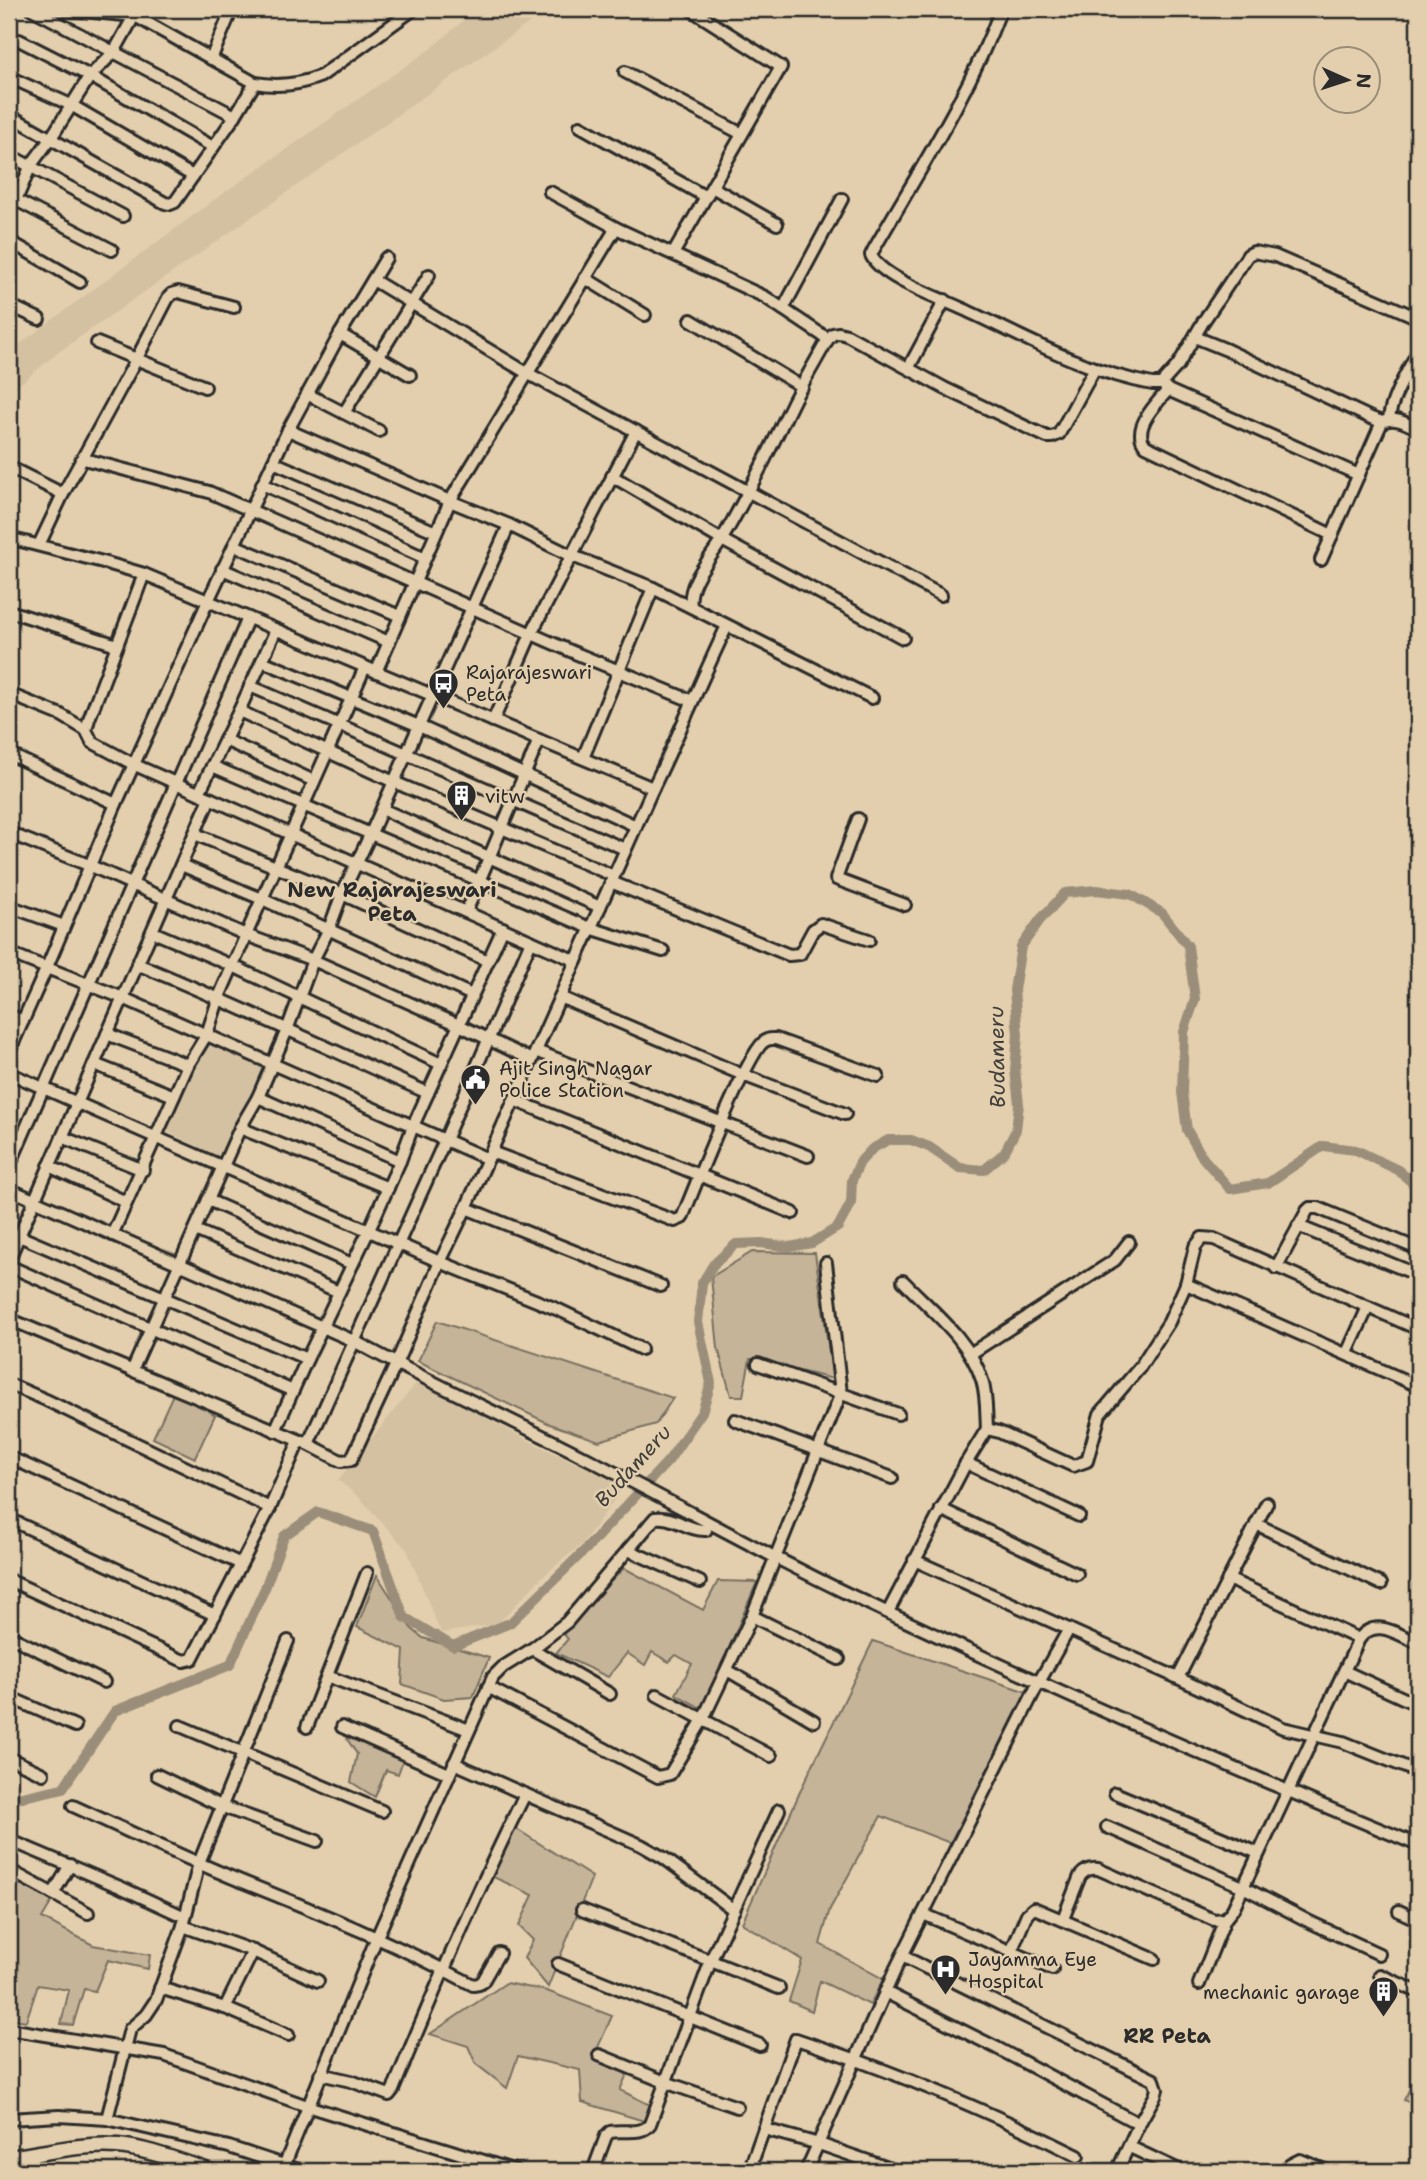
<svg xmlns="http://www.w3.org/2000/svg" width="1427" height="2180" font-family="'Shantell Sans',sans-serif">
  <rect width="100%" height="100%" fill="#e3cfad"/>
  <filter id="ink" filterUnits="userSpaceOnUse"><feTurbulence type="fractalNoise" baseFrequency=".0143" numOctaves="2"/><feDisplacementMap in="SourceGraphic" scale="14" xChannelSelector="R" yChannelSelector="G"/><feConvolveMatrix kernelMatrix="1 2 1 2 8 2 1 2 1" color-interpolation-filters="sRGB"/></filter>
  <g filter="url(#ink)">
    <g fill="#d4c1a2">
      <path d="M477,9h72l-489,342 -51,42v-41l205,-152 216,-151z"/>
      <path d="M207,1036l59,27 -43,95 -58,-27z"/>
      <path d="M418,1381l115,62 64,30 26,15 -41,56 -40,33 -44,47 -57,9 -34,-83 -47,-52 -22,-18z"/>
    </g>
    <g fill="#c5b498" stroke="#787062" stroke-width="2">
      <path d="M752,1252l63,1 18,126 -83,-20 -7,37h-12l-13,-48 -7,-71z"/>
      <path d="M437,1321l236,77 -17,26 -57,17 -49,-17 -132,-63z"/>
      <path d="M173,1394l32,14 10,7 -20,43 -42,-20z"/>
      <path d="M624,1568l79,42 15,-29 39,1 -54,127 -27,-15 16,-30 -16,-9 -7,7 -17,-10 -7,13 -18,-12 -19,24 -52,-24 12,-14 -6,-7z"/>
      <path d="M377,1575l34,53 12,10 66,20 -16,39 -29,2 -42,-15 2,-34 -47,-23z"/>
      <path d="M873,1641l154,51 -77,151 -69,-27 -51,93 -10,35 63,35 -13,26 -50,-24 -8,30 -23,-10 13,-41 -60,-37 61,-138z"/>
      <path d="M343,1733l60,27 -5,14 -12,-4 -11,27 -24,-15 6,-28z"/>
      <path d="M515,1828l77,49 -44,110 -24,-29 9,-18 -14,-14 14,-31 -42,-19z"/>
      <path d="M21,1882l33,16 -12,20 51,27 57,10 -2,14 -40,-9 -13,31 -11,-2 -11,36 -12,-1 8,-34 -31,-5 -12,36 -17,-3 1,-44 -1,-1v-74h2z"/>
      <path d="M506,1983l41,8 65,25 -18,40 34,16 -8,18 30,15 -6,16 -62,-19 -2,-32 -62,-14 -11,32 -31,-24 -8,-18 -38,-12z"/>
      <path d="M1417,2074h1v33l-14,-7z"/>
    </g>
    <g fill="none" stroke-linecap="round" stroke-linejoin="round">
      <path stroke="#9a8e7a" stroke-width="10" d="M9,1800l54,-12 52,-77 115,-46 35,-77 19,-52 34,-24 55,19 31,86 49,29 57,-23 76,-74 83,-89 33,-48 9,-29 -13,-61 4,-39 11,-18 23,-21 25,-1 28,4 23,-4 26,-16 13,-24 1,-23 8,-18 12,-13 16,-9h23l18,7 31,21 24,2 20,-17 12,-23 3,-26 -4,-34 3,-35 -4,-45 7,-43 19,-27 25,-27 31,-3 34,4 32,19 26,33 7,53 -11,33 -2,60 5,38 16,28 27,31 38,-6 55,-37 33,4 42,20 20,18"/>
      <defs>
        <g id="minor">
          <path d="M32,9l203,107"/>
          <path d="M61,9l74,7 120,67c23,4 44,2 66,-7l93,-67"/>
          <path d="M1001,9c-32,85 -82,162 -127,240l-3,6c10,23 69,43 92,54 61,28 122,63 189,75h9l17,-19 25,-43 45,-67 6,-3 21,4 143,62"/>
          <path d="M19,40l71,36 123,71"/>
          <path d="M211,59l21,-50"/>
          <path d="M625,72l117,62"/>
          <path d="M9,77l62,28 122,71"/>
          <path d="M9,115l156,88 5,1 5,-2 60,-86 20,-33"/>
          <path d="M580,126l126,71"/>
          <path d="M9,155l114,61"/>
          <path d="M712,187l65,37"/>
          <path d="M550,192l66,36 149,69 63,42"/>
          <path d="M9,196l7,4 15,-35 20,-27 39,-62 24,-24 24,-43"/>
          <path d="M16,200l96,50"/>
          <path d="M9,241l71,41"/>
          <path d="M673,254l108,-187 -91,-58"/>
          <path d="M585,278l60,37"/>
          <path d="M373,280l154,93 414,222"/>
          <path d="M9,305l30,14"/>
          <path d="M783,309l59,-110"/>
          <path d="M691,320l111,67"/>
          <path d="M340,334l70,41"/>
          <path d="M1195,337l32,13 144,68 11,4c13,-6 24,1 36,7"/>
          <path d="M97,343l108,44"/>
          <path d="M909,367l36,-67"/>
          <path d="M1165,387l3,3 191,85"/>
          <path d="M1168,390c-11,13 -38,39 -22,56l186,89"/>
          <path d="M307,394l72,37"/>
          <path d="M344,413l85,-138"/>
          <path d="M1389,419c2,-21 19,-48 29,-68"/>
          <path d="M288,430l162,71 59,24 61,30 83,33 219,110"/>
          <path d="M84,459l125,33 366,161 117,48"/>
          <path d="M273,462l163,70"/>
          <path d="M9,467l54,27"/>
          <path d="M612,476l110,64 181,98"/>
          <path d="M262,484l163,74"/>
          <path d="M9,538l94,24 41,12 509,214"/>
          <path d="M39,545l24,-51 73,-134 32,-62 4,-4 6,-2 56,15"/>
          <path d="M234,545l166,71"/>
          <path d="M1321,560l61,-138"/>
          <path d="M222,569l167,73"/>
          <path d="M144,574l-55,145 -3,11 6,12 43,23 441,196"/>
          <path d="M691,606c-4,-24 20,-47 31,-67 27,-45 49,-92 72,-139 11,-21 23,-41 34,-61l5,-5 6,-1 8,2 97,53 103,49h5l7,-3 36,-66"/>
          <path d="M9,611l108,34"/>
          <path d="M262,661l157,65 217,100"/>
          <path d="M376,672l74,-171 166,-273"/>
          <path d="M250,686l375,163"/>
          <path d="M9,694l52,21 25,15"/>
          <path d="M239,711l37,-81"/>
          <path d="M493,721l38,-87 105,-203"/>
          <path d="M225,740l89,41"/>
          <path d="M9,754l107,50"/>
          <path d="M583,758l70,-170"/>
          <path d="M212,766l378,162 73,23"/>
          <path d="M199,793l40,-82 155,71 220,94"/>
          <path d="M382,809l218,98"/>
          <path d="M858,819l-22,60 69,26"/>
          <path d="M9,833l82,33 155,69 67,25 146,65 73,35"/>
          <path d="M195,834l147,60 146,67"/>
          <path d="M181,865l81,34 210,96"/>
          <path d="M611,882l178,73 11,-1 13,-24 8,-6 48,16"/>
          <path d="M9,906l55,20"/>
          <path d="M466,912l73,-172"/>
          <path d="M153,932l80,34 208,98"/>
          <path d="M9,953l114,45 365,161"/>
          <path d="M137,964c98,40 194,86 291,129"/>
          <path d="M560,997l183,78 102,39"/>
          <path d="M9,1015l14,6"/>
          <path d="M107,1034l81,31"/>
          <path d="M536,1051l272,105"/>
          <path d="M9,1052l38,-85 69,-163 92,-203 80,-171 52,-96 46,-76"/>
          <path d="M94,1064l80,32"/>
          <path d="M9,1073l431,189 119,48 82,39"/>
          <path d="M258,1097l142,64"/>
          <path d="M514,1100l279,113"/>
          <path d="M240,1128l148,60"/>
          <path d="M62,1137l81,33"/>
          <path d="M491,1152l184,69 7,-3c12,-28 65,-167 83,-177 4,-3 6,-2 11,-2l102,37"/>
          <path d="M49,1166l77,36"/>
          <path d="M9,1167l239,-549"/>
          <path d="M9,1189l345,152c78,43 159,79 238,120 84,43 167,90 252,131 189,90 381,174 574,253"/>
          <path d="M208,1200l144,64"/>
          <path d="M466,1208l195,78"/>
          <path d="M1298,1226l120,49"/>
          <path d="M195,1230l144,62"/>
          <path d="M112,1235l76,-170 19,-31 12,-37 27,-62 119,-268"/>
          <path d="M19,1236l288,123"/>
          <path d="M9,1259l201,-461"/>
          <path d="M9,1266l284,125"/>
          <path d="M1276,1268l31,-57 3,-3h8l100,41"/>
          <path d="M903,1281c28,29 67,59 79,99 5,16 4,32 5,49"/>
          <path d="M1186,1284l232,102"/>
          <path d="M9,1319l299,125 33,17 10,-1 45,-96 44,-102 26,-54 187,-420c26,-53 48,-108 74,-162"/>
          <path d="M1347,1353l21,-46"/>
          <path d="M970,1354l145,-94 14,-18"/>
          <path d="M758,1364l140,50"/>
          <path d="M132,1371l108,-243 18,-31 29,-67 26,-70 16,-31 13,-35 29,-61 138,-308"/>
          <path d="M9,1384l37,16 224,108"/>
          <path d="M735,1420l157,58"/>
          <path d="M275,1431l32,-72 62,-129 31,-69 13,-35 90,-198"/>
          <path d="M308,1444l137,-304 86,-199"/>
          <path d="M9,1457l232,107"/>
          <path d="M966,1463l113,53"/>
          <path d="M941,1509l136,65"/>
          <path d="M9,1519l206,96"/>
          <path d="M1256,1524l125,60"/>
          <path d="M628,1550l72,32"/>
          <path d="M914,1560l264,118 105,50 60,14 75,30"/>
          <path d="M1228,1579l131,60"/>
          <path d="M9,1580l170,79 5,2 8,-2 78,-151 29,-67"/>
          <path d="M888,1612l78,-149 21,-34 12,3 74,34 14,-5 13,-47 40,-47 29,-45 17,-38 9,-37 7,-9 12,1 204,90"/>
          <path d="M752,1616l87,43"/>
          <path d="M9,1636l95,46"/>
          <path d="M532,1649l78,45"/>
          <path d="M727,1670l87,51"/>
          <path d="M1344,1671l74,34"/>
          <path d="M327,1676l142,54"/>
          <path d="M1178,1678l89,-175"/>
          <path d="M488,1687l170,90 12,-3 32,-53 50,-105 89,-223 -15,-130"/>
          <path d="M657,1695l114,61"/>
          <path d="M9,1697l66,29"/>
          <path d="M180,1726l202,85"/>
          <path d="M307,1727l60,-154"/>
          <path d="M342,1727l107,47"/>
          <path d="M9,1758l34,16"/>
          <path d="M454,1763l187,82 23,13 70,52"/>
          <path d="M157,1775l66,32 94,34"/>
          <path d="M1115,1793l143,60"/>
          <path d="M73,1806c60,27 119,56 180,80 75,30 149,61 220,99l6,-1 4,-3 16,-28"/>
          <path d="M1107,1827l136,60 69,36 67,31"/>
          <path d="M9,1840l111,47 65,30"/>
          <path d="M9,1870l79,43"/>
          <path d="M53,1894l17,-29"/>
          <path d="M582,1910l197,78"/>
          <path d="M1399,1911l19,9"/>
          <path d="M923,1914l129,55"/>
          <path d="M1063,1919l17,-43c5,-6 10,-8 18,-7l116,51 11,-1 8,-10 126,-270c16,-22 38,-5 59,4"/>
          <path d="M183,1926l70,25 65,30"/>
          <path d="M1011,1952l16,-38 7,-6 120,51"/>
          <path d="M902,1956l252,124 3,9 -2,7 -16,28 -22,47"/>
          <path d="M558,1964l202,81"/>
          <path d="M1380,1975l38,17"/>
          <path d="M1199,1984l26,-65"/>
          <path d="M160,1988l65,20 63,27"/>
          <path d="M885,1992l112,56 142,76"/>
          <path d="M225,2008l28,-57"/>
          <path d="M9,2029l155,26 143,51 209,65"/>
          <path d="M599,2055l66,27 72,25"/>
          <path d="M320,2074l31,7 38,14 4,-5c41,-100 84,-199 132,-296"/>
          <path d="M9,2119l50,-3 48,3 122,28 73,24"/>
          <path d="M107,2119l23,-90 16,-14 10,-15 27,-74 16,-63 89,-222"/>
          <path d="M764,2129l55,15 78,27"/>
          <path d="M1130,2147l51,24"/>
          <path d="M282,2171l95,-234 116,-260 10,-10 29,-18 35,-27 88,-104c18,-3 33,13 51,12"/>
          <path d="M593,2171l13,-35 4,-4c14,-3 31,4 40,-8l61,-164 68,-150"/>
          <path d="M749,2171l47,-132c97,32 191,71 282,117"/>
          <path d="M806,2171l90,-203 143,-286 30,-53"/>
          <path d="M1288,2171l2,-6 10,-5 27,11"/>
        </g>
        <path id="major" d="M9,2158c35,-5 73,-15 109,-12 31,3 62,16 91,25"/>
      </defs>
      <use href="#minor" stroke="#2b2b2b" stroke-width="16"/>
      <use href="#major" stroke="#2b2b2b" stroke-width="19"/>
      <use href="#minor" stroke="#e3cfad" stroke-width="10"/>
      <use href="#major" stroke="#e3cfad" stroke-width="14"/>
    </g>
  </g>
  <defs>
    <symbol id="bus-pin" viewBox="-11 -11 22 30"><path d="M0 17L-7.5 6A9.5 9.5 0 1 1 7.5 6Z" fill="#2b2b2b" stroke="#e3cfad"/><path d="M-5-6H5V4H4V6H2V4H-2V6H-4V4H-5ZM-3.5-4V0h7V-4ZM-3.5 1.2v1.5H-2V1.2ZM2 1.2v1.5H3.5V1.2Z" fill="#fff"/></symbol>
    <symbol id="building-pin" viewBox="-11 -11 22 30"><path d="M0 17L-7.5 6A9.5 9.5 0 1 1 7.5 6Z" fill="#2b2b2b" stroke="#e3cfad"/><path d="M-4-6H4V6H1V3H-1V6H-4ZM-2.5-4.3h1.7v1.8h-1.7ZM.8-4.3h1.7v1.8H.8ZM-2.5-1h1.7V.8h-1.7ZM.8-1h1.7V.8H.8Z" fill="#fff"/></symbol>
    <symbol id="civic-pin" viewBox="-11 -11 22 30"><path d="M0 17L-7.5 6A9.5 9.5 0 1 1 7.5 6Z" fill="#2b2b2b" stroke="#e3cfad"/><path d="M-.6-6.5H3V-4.5H.6V-3L4-1V1h2V6H-6V1h2V-1L-.6-3ZM-1.2 2.5V6h2.4V2.5Z" fill="#fff"/></symbol>
    <symbol id="hospital-pin" viewBox="-11 -11 22 30"><path d="M0 17L-7.5 6A9.5 9.5 0 1 1 7.5 6Z" fill="#2b2b2b" stroke="#e3cfad"/><path d="M-5-5h3v3.5h4V-5h3V5h-3V1.5h-4V5h-3Z" fill="#fff"/></symbol>
  </defs>
  <g fill-rule="evenodd">
    <use href="#bus-pin" x="426" y="666" width="35" height="47"/>
    <use href="#building-pin" x="444" y="778" width="35" height="47"/>
    <use href="#civic-pin" x="458" y="1062" width="35" height="47"/>
    <use href="#hospital-pin" x="928" y="1952" width="35" height="47"/>
    <use href="#building-pin" x="1366" y="1974" width="35" height="47"/>
  </g>
  <g text-anchor="middle" dominant-baseline="central" stroke-width="5" stroke-linejoin="round" paint-order="stroke">
    <g font-size="19" fill="#2b2b2b" stroke="#e3cfad" text-anchor="start">
      <text x="466" y="672">Rajarajeswari<tspan x="466" dy="22">Peta</tspan></text>
      <text x="485" y="796">vitw</text>
      <text x="499" y="1068">Ajit Singh Nagar<tspan x="499" dy="22">Police Station</tspan></text>
      <text x="968" y="1959">Jayamma Eye<tspan x="968" dy="22">Hospital</tspan></text>
      <text x="1360" y="1992" text-anchor="end">mechanic garage</text>
    </g>
    <g font-size="21" font-weight="bold" fill="#2b2b2b" stroke="#e3cfad">
      <text x="392" y="890">New Rajarajeswari<tspan x="392" dy="24">Peta</tspan></text>
      <text x="1167" y="2036">RR Peta</text>
    </g>
    <g font-size="21" font-style="italic" fill="#413f3b" stroke="#e3cfad">
      <text transform="translate(997 1057) rotate(-91)">Budameru</text>
      <text transform="translate(633 1466) rotate(-48)">Budameru</text>
    </g>
  </g>
  <rect width="1427" height="2180" fill="none" stroke="#e3cfad" stroke-width="35"/>
  <rect x="18" y="18" width="1392" height="2145" fill="none" stroke="#2b2b2b" stroke-width="2.5" filter="url(#ink)"/>
  <g transform="translate(1347 80) rotate(93)"><circle r="33" fill="#e3cfad" stroke="#998d79" stroke-width="2"/>
  <path d="M0-5L12 26L0 18L-12 26Z" fill="#2b2b2b"/>
  <text y="-10" font-size="19" font-weight="bold" text-anchor="middle" fill="#2b2b2b">N</text>
  </g>
</svg>
